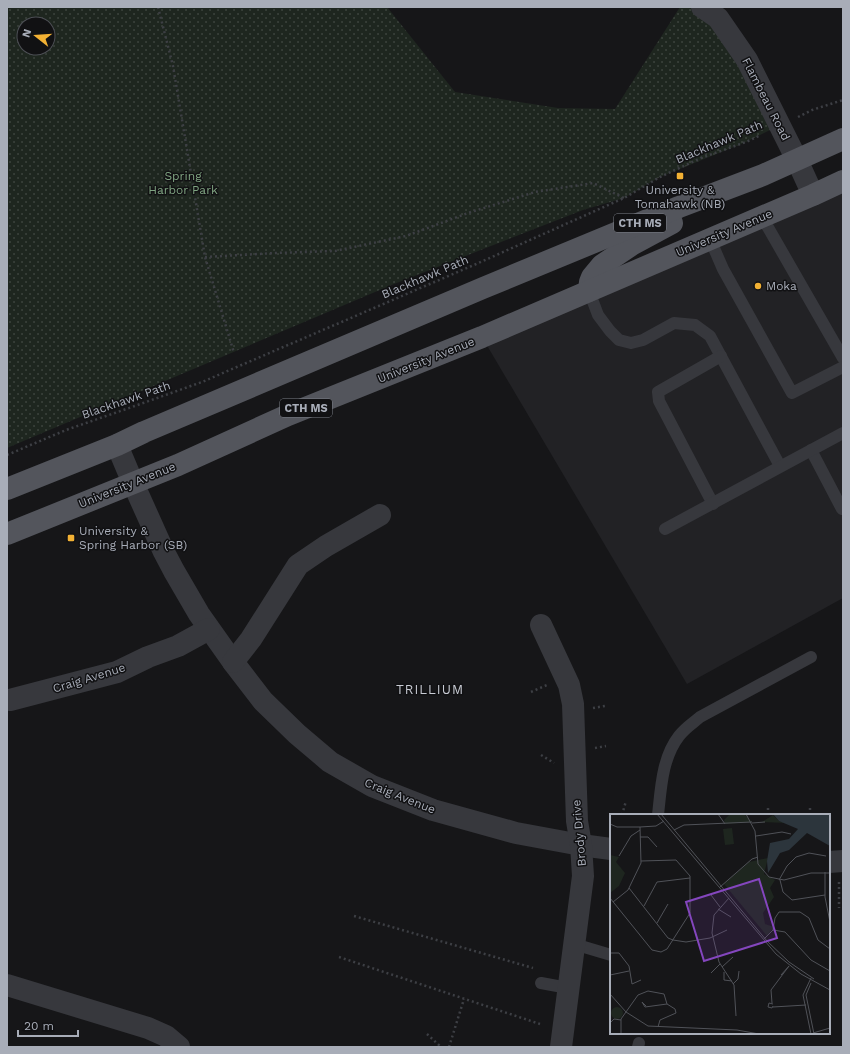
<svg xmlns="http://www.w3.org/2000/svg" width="850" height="1054" font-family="'Work Sans',sans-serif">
  <defs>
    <pattern id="grass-dots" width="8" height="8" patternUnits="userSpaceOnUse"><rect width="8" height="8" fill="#1e261f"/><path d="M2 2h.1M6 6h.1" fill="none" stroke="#3c433d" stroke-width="1.8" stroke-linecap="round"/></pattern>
  </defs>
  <rect width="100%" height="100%" fill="#161618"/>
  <path fill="#222225" d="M843,181v417l-156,86 -205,-347z"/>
  <path fill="url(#grass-dots)" fill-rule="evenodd" d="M7,7h380l68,85 103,16 57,1 65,-102h22l78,118 -34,17 -86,35 -36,21 -41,12 -189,74 -387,164zM24,24h24v24h-24z"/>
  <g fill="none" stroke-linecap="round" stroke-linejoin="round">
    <g stroke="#3d3f44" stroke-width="2.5" stroke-dasharray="2 3" stroke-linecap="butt">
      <path d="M158,7l15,59 32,191 29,96"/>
      <path d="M798,117l14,-7 31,-10"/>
      <path d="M205,257l71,-4 59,-2 71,-15 62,-23 67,-21 58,-9 31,15"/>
      <path d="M7,455l59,-25 66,-23 70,-25 272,-117 150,-67 36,-21 41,-19 45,-16 15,-7"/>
      <path d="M531,692l16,-7"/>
      <path d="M593,708l12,-2"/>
      <path d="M595,748l11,-2"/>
      <path d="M541,755l13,8"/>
      <path d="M622,815l4,-14"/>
      <path d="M727,815v-2"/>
      <path d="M768,815v-7"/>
      <path d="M810,815v-7"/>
      <path d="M839,882v26"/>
      <path d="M354,916l179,52"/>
      <path d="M339,957l201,67"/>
      <path d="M427,1034l14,13"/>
      <path d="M449,1047l15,-48"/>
    </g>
    <g stroke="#37383d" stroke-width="12">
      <path d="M762,217l81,141"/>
      <path d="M710,239l13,30 69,124 51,-26"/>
      <path d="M589,291l9,24 12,16 9,9 12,3 12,-3 31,-17 21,2 15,11 70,130"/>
      <path d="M811,450l31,59 1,-1"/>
      <path d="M713,504l-54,-103 -1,-9 63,-36"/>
      <path d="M665,529l178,-96"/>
      <path d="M658,815c3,-27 4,-57 21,-79 6,-8 14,-13 21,-19l111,-60"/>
      <path d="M574,944l37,11"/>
      <path d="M541,983l27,5"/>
      <path d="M638,1047l1,-4"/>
    </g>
    <g stroke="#37383d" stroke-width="22">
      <path d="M702,7l16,11 29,42 50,100 16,35"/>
      <path d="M117,445l16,38 31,69 10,19 25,43 34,48 30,39 34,33 33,28 42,24 61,24 83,23 65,12 30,4"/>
      <path d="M541,625l28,60 4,19 4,117 4,24 2,31 -22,171"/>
      <path d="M233,662l18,-23 47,-74 28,-19 54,-31"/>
      <path d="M10,700l107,-28 31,-15 30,-11 31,-17"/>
      <path d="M829,862l14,-1"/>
      <path d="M7,985l141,43 18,8 13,11"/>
    </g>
    <g stroke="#53555c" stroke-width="22">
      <path d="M589,291l1,-9 2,-5 10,-12 31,-21 39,-21"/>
      <path d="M7,489l110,-44 27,-13 339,-144 196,-81 84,-32 80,-36"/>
      <path d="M7,534l171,-69 110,-50 194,-78 331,-142 30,-14"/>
    </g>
  </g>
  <g fill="#f2b134" stroke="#111113" stroke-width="1.5">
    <rect x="676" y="172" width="8" height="8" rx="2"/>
    <circle cx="758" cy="286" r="4"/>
    <rect x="67" y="534" width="8" height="8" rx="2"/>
  </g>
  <g text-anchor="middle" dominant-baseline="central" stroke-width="3" stroke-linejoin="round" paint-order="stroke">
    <g fill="#111113" stroke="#7b7e86" stroke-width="1">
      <rect x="614" y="214" width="52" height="18" rx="3"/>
      <rect x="280" y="399" width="52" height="18" rx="3"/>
    </g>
    <g font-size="11" font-weight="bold" fill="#a8adb8">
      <text x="640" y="223">CTH MS</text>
      <text x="306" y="408">CTH MS</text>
    </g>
    <g font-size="12" fill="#a8adb8" stroke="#111113">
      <text transform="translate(766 99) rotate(63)">Flambeau Road</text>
      <text transform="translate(719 142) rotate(-23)">Blackhawk Path</text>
      <text transform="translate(724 233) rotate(-23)">University Avenue</text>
      <text transform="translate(425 277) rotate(-23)">Blackhawk Path</text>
      <text transform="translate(426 360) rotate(-22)">University Avenue</text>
      <text transform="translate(126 400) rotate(-19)">Blackhawk Path</text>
      <text transform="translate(127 485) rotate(-22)">University Avenue</text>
      <text transform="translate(89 678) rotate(-17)">Craig Avenue</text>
      <text transform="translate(400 796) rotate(22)">Craig Avenue</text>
      <text transform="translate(579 833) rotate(-95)">Brody Drive</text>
    </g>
    <g font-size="12" fill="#7fa381" stroke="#111113">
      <text x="183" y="176">Spring<tspan x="183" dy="14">Harbor Park</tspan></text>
    </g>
    <g font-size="12" fill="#a8adb8" stroke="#111113" text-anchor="start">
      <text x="680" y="190" text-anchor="middle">University &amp;<tspan x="680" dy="14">Tomahawk (NB)</tspan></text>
      <text x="766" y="286">Moka</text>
      <text x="79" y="531">University &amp;<tspan x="79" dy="14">Spring Harbor (SB)</tspan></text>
    </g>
    <g font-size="13" letter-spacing="1" fill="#c9ccd4" stroke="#111113">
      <text x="430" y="689">TRILLIUM</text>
    </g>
  </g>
  <g transform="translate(610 814)">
    <rect width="220" height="220" fill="#161618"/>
    <path d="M120,0h14l8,8 -27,2 -1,-4zM163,1l6,6 8,2 -25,-1zM0,41l9,2 -3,5 9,11 -6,13 -9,7zM158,44l-4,16 11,6 -5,8 4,9 -11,16 2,11 9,3 -7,9 -43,-52 25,-22zM1 199a6 6 0 1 1 12 0a6 6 0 1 1-12 0Z" fill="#1e261f"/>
    <path d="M122,14l2,16 -9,1 -2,-16z" fill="#1e261f"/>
    <path d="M163,0h57v32l-23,-13 -18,17 -9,3 -12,20 -1,-12 3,-18 19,-4 9,-10 -19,-8z" fill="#2c353c"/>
    <path fill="none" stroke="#505258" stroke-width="1" d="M47,0l119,140 25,20 29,16M51,0l106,127 22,21 25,17M108,0l7,10M136,0l9,17 3,33 11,13 15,3 27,-7h19M142,9l13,-1M0,10l7,3h23l16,-1 8,-5M64,16l10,-5 68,-3M146,22l26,-4 9,2M30,23h8l9,10M9,42l12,-20 9,-6M215,58v25l5,25M169,66l8,-14 9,-9 13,-4 17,3M170,66l3,12 9,8 33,-5M110,73l32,-28 6,-2M19,74l39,50 5,2 13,2 24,-4 17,-8M101,81l9,12M0,84l42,52 9,2 6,-3 23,-36v-37l-14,-16 -35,1M119,84l-15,17 -2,18 7,29 15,23 2,31M3,88l15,-12 13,-27 -1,-36M34,92l13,-24 33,-4M108,95l13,8M47,109l11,-19M163,116l12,2 26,28 19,11M154,125l9,-9 2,-12 4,-6h21l9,6 9,22 12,9M0,139h9l10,13 3,18 9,-4M112,153l11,-10M114,158v8l8,1M101,159l9,-9M0,161l19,-4M171,161l8,-9M201,169l-5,12 8,39M123,170l5,-5 1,-8M0,180l16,18 22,14 89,4 22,4M162,189l-1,-13 18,-24M163,190l-4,-1 -1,4 4,1 1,-2M36,192l-4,-4 3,5 22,-3M163,193l33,-2M0,209l4,-4 7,1M48,213l2,-7 16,-7 -1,-4 -8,-5M203,219l17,-5M11,220v-15l17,-24 10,-4 16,3 3,10M201,220l-8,-39 8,-17"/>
    <path fill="#8446be" fill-opacity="0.15" stroke="#8446be" stroke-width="2" d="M149,65l18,59 -73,23 -18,-59z"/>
    <rect width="220" height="220" fill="none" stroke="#a8adb8" stroke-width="2"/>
  </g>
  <rect width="850" height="1054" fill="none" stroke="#a8adb8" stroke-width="16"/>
  <g transform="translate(36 36) rotate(287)"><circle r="19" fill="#111113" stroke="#4d4f55"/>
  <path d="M0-3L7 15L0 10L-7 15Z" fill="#f2b134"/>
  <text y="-6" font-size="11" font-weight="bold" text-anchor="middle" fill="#a8adb8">N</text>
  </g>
  <path d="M18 1030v6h60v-6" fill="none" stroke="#a8adb8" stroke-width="2"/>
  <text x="24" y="1030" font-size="12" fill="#a8adb8" stroke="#111113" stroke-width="3" paint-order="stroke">20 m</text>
</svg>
